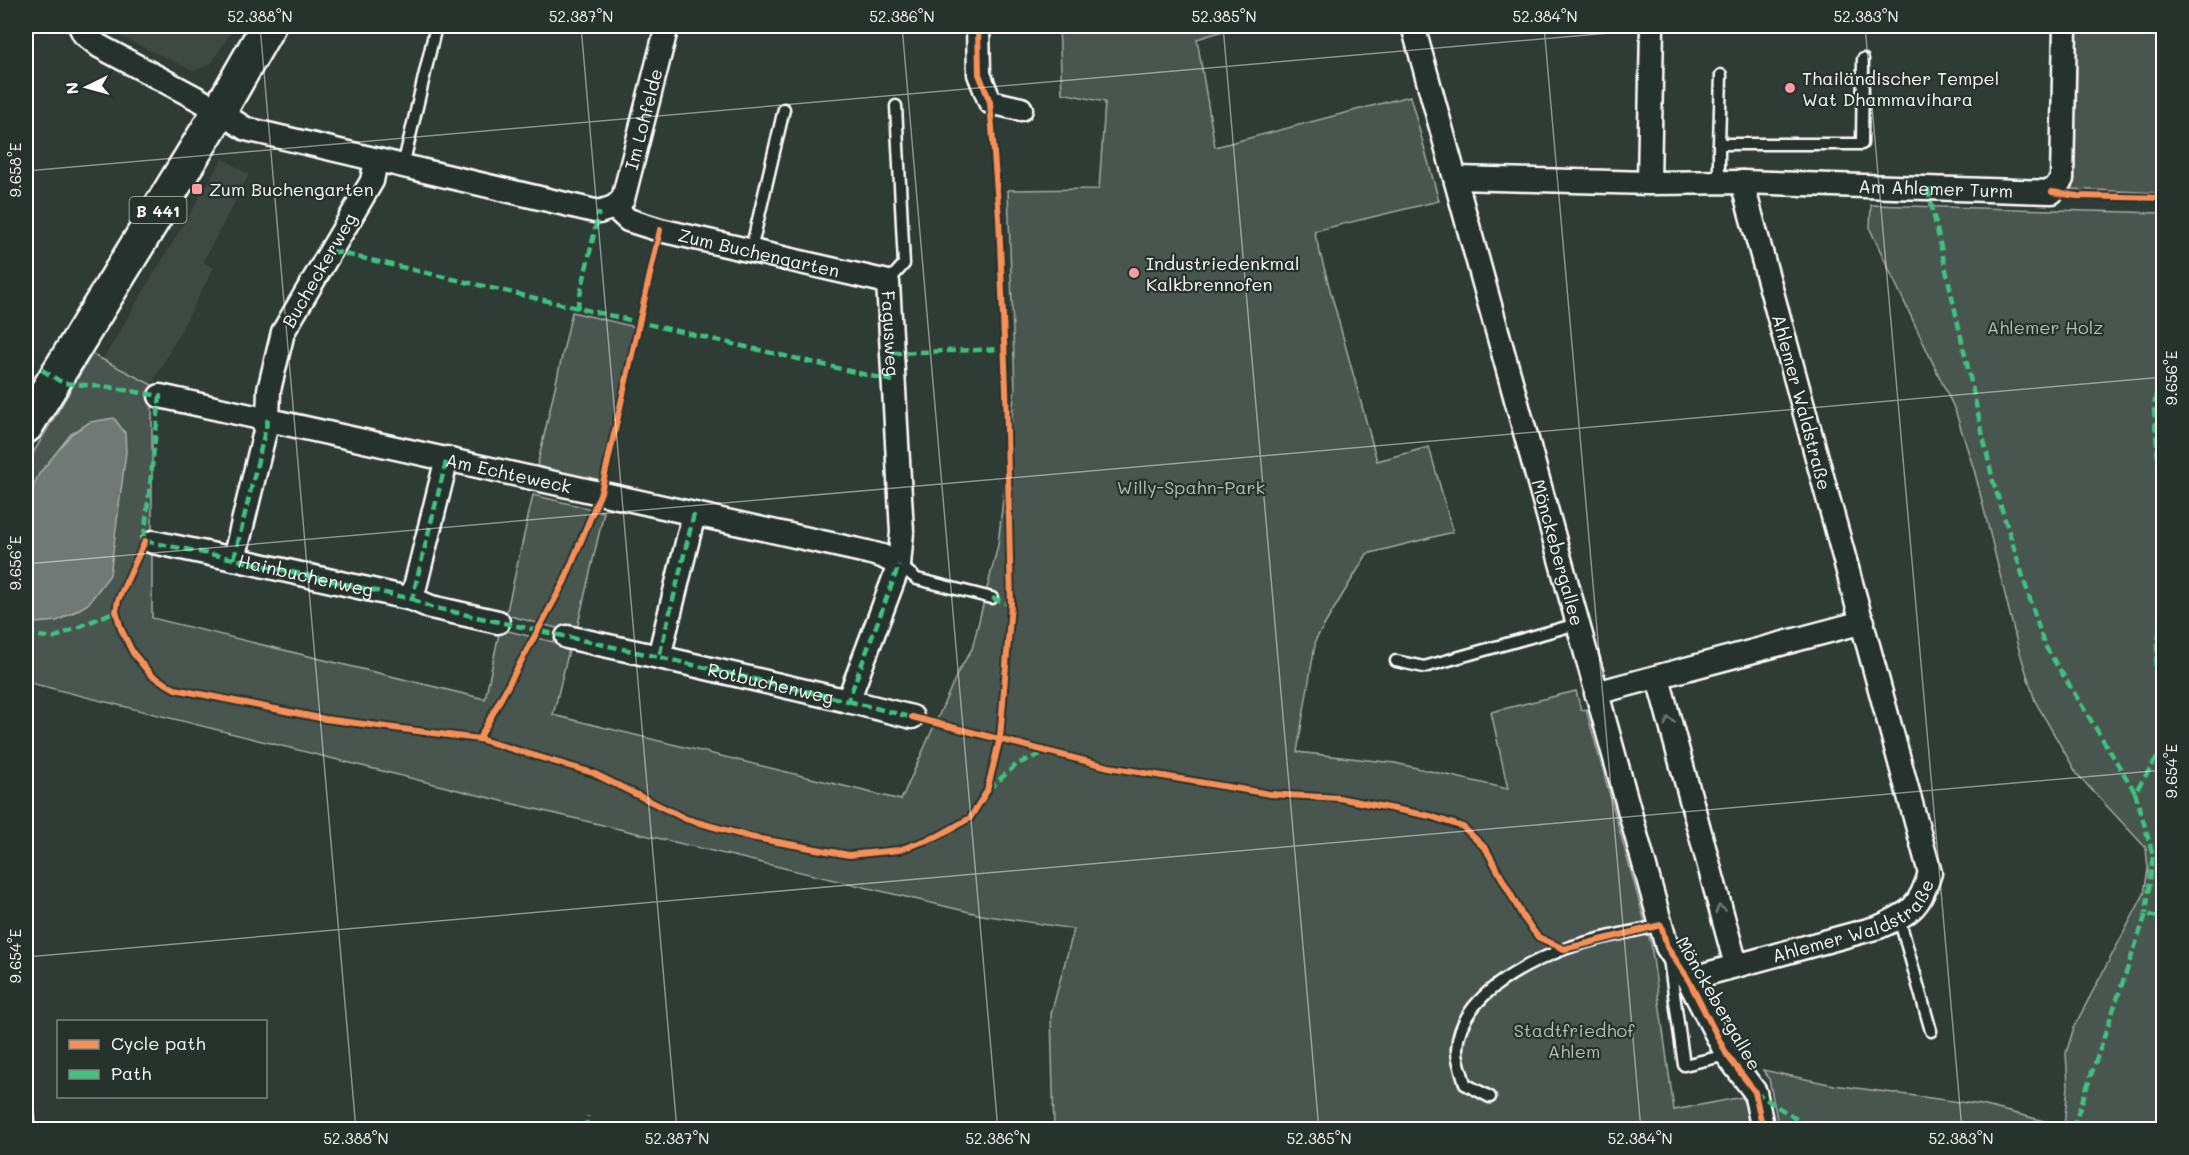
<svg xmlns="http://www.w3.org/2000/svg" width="2189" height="1155" font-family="Mali,sans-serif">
  <rect width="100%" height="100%" fill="#2f3b35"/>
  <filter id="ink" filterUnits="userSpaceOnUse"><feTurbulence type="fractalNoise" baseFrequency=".0167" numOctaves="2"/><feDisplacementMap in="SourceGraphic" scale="12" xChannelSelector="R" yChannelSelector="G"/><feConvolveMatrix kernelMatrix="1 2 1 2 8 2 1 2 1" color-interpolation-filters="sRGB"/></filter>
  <g filter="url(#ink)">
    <g fill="#3c4842">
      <path d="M104,26h131l-24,38 -17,7 -79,-37z"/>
      <path d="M223,158l26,17 -46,87 11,6 -62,117 -49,-26z"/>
    </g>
    <g fill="#4a544f" stroke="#a4aaa7" stroke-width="1.5">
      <path d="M1059,26h180l-42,13 18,108 195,-51 29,105 -125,30 63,230 52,-14 24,85 -86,22 -51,85 -19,113 98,11 113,26 -17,-77 85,-21 5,19 5,-1 65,235 23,166 68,-13 11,32h-699l-3,-115 23,-85 -92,-14 -468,-111 -488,-122v-217l66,-111 60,31v233l333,81 15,-70 70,17 -17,69 348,85 57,-128 14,-23 26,-104 17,-156 -7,-199 91,-1 6,-87 -43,-9z"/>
      <path d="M2074,26h89v167l-94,-4z"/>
      <path d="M1871,205l292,8v916h-384l-10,-50 -6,-9 71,15 148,20 82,21 4,-40 -2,-33 8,-26 70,-133 4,-25 -2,-21 -69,-74 -42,-73 -18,-58 -42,-170 -20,-63 -85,-181z"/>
      <path d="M572,312l63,15 -37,162 -62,-18z"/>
      <path d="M533,495l71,17 -28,121 -70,-18z"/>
    </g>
    <path fill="#707975" stroke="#a9afac" stroke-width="1.5" d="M114,418l11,15 1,19 -16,123 -22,29 -12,7 -19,10 -31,3v-121l13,-29 32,-40 19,-12z"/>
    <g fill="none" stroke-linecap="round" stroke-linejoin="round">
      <defs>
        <g id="lane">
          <path d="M1719,144l2,-69"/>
          <path d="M403,166l33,-140"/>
          <path d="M1719,182v-38h143l1,-85"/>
          <path d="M751,250l33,-141"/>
          <path d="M888,282l16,-18 -8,-158"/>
          <path d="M899,565l18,14 75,19"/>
          <path d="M1396,661l28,6 153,-43"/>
          <path d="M1899,918l32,113"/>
          <path d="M1669,959l15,106 43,-10"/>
          <path d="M1490,1097l-25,-13c-2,-10 -9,-25 -8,-35 2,-51 64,-83 105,-99 31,-12 67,-17 99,-25"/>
        </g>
        <g id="street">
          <path id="s1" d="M80,26l4,8 15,12 101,54 46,29 353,83 15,-5 9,-8 44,-173"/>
          <path d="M978,26l1,48 11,28 31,7"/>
          <path id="s2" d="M1413,26l254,921 21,32 39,76 28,37 8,38"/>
          <path id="s3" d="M376,161l-4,20 -89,151 -14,58 -1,29 -34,140 178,40 35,-141"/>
          <path id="s4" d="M1456,178l193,5 93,-1 310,10 10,-13 3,-153"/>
          <path d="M1649,183l3,-157"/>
          <path id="s5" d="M614,207l14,13 32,10 228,52 14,250 -3,33 -51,136 -189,-44 35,-143"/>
          <path id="s6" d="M160,396l707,156 15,4 17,9"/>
          <path d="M153,542l81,17"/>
          <path d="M412,599l19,8 67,15"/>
          <path d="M567,637l92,20"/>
          <path d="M1658,678l78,287"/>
          <path d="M1596,693l267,-71"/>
          <path d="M848,701l64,16"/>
          <path id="s7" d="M1688,979l191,-52c33,-15 40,-19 51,-54l-188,-691"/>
        </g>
        <path id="primary" d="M26,426l193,-314 49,-86"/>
      </defs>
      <use href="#lane" stroke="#fff" stroke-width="15"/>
      <use href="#street" stroke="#fff" stroke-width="27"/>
      <use href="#primary" stroke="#fff" stroke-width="38"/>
      <use href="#lane" stroke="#26332d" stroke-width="10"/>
      <use href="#street" stroke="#26332d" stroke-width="22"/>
      <use href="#primary" stroke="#26332d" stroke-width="33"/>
      <g stroke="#40c37c" stroke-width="4.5" stroke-dasharray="9 4.5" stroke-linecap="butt">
        <path d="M1928,189l65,292 51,163 91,148 29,-45"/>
        <path d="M332,251l561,130"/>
        <path d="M577,309l22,-97"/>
        <path d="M2164,328l-10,81 10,123"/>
        <path d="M892,353l113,-4"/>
        <path d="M42,370l21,13 45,4 52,9 -17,150"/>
        <path d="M268,419l-34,140 178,40 35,-141"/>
        <path id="s8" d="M694,514l-35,143 189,44 51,-136"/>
        <path d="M145,541l89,18"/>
        <path d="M2164,590l-9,80 9,40"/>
        <path d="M992,598l19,7"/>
        <path d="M412,599l19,8 228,50"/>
        <path d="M26,634l27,4 63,-27"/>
        <path d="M848,701l70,18"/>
        <path d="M989,789l28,-25 29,-12"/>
        <path d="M2135,792l18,63 -7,59"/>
        <path d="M1755,1092l58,38"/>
        <path d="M2073,1128l73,-214 18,5"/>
        <path d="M585,1130l3,-14"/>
      </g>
      <defs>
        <g id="cycleway">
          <path d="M2052,192l25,4 87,2"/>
          <path d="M145,541l-27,59 -2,11 5,18 12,24 18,22 24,14 150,30 154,20 114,34 93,46 64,18 99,18 50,-5 39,-14 32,-18 17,-27 13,-53 11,-133 -5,-216 -7,-171 -9,-116 -11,-28 -1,-48"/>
          <path d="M912,717l197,50 161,27 69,4 91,18 33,11 23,22 37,68 15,20 26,12 97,-24 6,22 21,32 39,76 28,37 8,38"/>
          <path d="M479,739l85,-157 37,-90 59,-262"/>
        </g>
      </defs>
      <use href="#cycleway" stroke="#26332d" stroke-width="10"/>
      <use href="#cycleway" stroke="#f78f57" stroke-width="6"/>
    </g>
    <defs><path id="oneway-chevron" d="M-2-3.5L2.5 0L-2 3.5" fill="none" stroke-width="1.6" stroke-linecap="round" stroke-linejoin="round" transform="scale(1.5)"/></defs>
    <g stroke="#727a76">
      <use href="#oneway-chevron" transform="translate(1669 721) rotate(-105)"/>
      <use href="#oneway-chevron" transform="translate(1720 909) rotate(-105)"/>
    </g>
  </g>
  <path fill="none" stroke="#fff" stroke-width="1.5" stroke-opacity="0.45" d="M260,26l96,1104M581,26l96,1104M902,26l96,1104M1223,26l96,1104M1544,26l97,1104M1865,26l97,1104M26,171l1664,-145M26,564l2138,-187M26,957l2138,-187M26,1019l9,111"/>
  <g fill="#ff9aa2" stroke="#26332d" stroke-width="2">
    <circle cx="1790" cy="88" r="6"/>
    <rect x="191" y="183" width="12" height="12" rx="3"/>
    <circle cx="1134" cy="273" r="6"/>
  </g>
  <g text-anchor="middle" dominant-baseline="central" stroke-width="4.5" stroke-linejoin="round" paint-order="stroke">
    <rect fill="#26332d" stroke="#bec2c0" stroke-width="1.5" x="129.5" y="197" width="57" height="26" rx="4.5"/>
    <g font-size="16" font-weight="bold" fill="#fff">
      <text x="158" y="210">B 441</text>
    </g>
    <g font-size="18" fill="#fff" stroke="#26332d" text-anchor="start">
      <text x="1802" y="78">Thailändischer Tempel<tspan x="1802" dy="21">Wat Dhammavihara</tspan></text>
      <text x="209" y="189">Zum Buchengarten</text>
      <text x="1146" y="263">Industriedenkmal<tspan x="1146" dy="21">Kalkbrennofen</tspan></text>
    </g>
    <g font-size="18" fill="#fff" stroke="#26332d">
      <text stroke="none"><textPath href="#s1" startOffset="670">Im Lohfelde</textPath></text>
      <text stroke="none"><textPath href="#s4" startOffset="480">Am Ahlemer Turm</textPath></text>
      <text stroke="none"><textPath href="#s5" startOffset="154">Zum Buchengarten</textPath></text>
      <text transform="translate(319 270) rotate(-60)">Bucheckerweg</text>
      <text stroke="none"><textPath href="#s5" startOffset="338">Fagusweg</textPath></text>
      <text transform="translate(1802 402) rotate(75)">Ahlemer Waldstraße</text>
      <text stroke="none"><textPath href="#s6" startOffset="357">Am Echteweck</textPath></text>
      <text stroke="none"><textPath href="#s2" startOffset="546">Mönckebergallee</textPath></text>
      <text stroke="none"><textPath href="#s3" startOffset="502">Hainbuchenweg</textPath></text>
      <text stroke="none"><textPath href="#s8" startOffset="262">Rotbuchenweg</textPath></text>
      <text stroke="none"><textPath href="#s7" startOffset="178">Ahlemer Waldstraße</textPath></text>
      <text transform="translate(1719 1003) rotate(60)">Mönckebergallee</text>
    </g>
    <g font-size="18" fill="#b7bbb9" stroke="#26332d">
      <text x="2045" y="327">Ahlemer Holz</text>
      <text x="1191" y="487">Willy-Spahn-Park</text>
      <text x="1574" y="1030">Stadtfriedhof<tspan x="1574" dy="21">Ahlem</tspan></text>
    </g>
  </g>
  <rect width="2189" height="1155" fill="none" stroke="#26332d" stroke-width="66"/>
  <rect x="57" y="1020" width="210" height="78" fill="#26332d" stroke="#7d8581" stroke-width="1.5"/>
  <rect x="69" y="1040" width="30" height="9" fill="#f78f57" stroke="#7d8581" stroke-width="1.5"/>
  <text x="111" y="1050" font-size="18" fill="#ffffff">Cycle path</text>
  <rect x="69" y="1070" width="30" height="9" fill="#40c37c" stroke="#7d8581" stroke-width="1.5"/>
  <text x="111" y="1080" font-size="18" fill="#ffffff">Path</text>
  <g transform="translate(87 87) rotate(265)" stroke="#26332d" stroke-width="4.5" paint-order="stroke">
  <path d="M0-4.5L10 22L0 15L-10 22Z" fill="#ffffff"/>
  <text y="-9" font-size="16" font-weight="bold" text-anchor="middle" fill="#ffffff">N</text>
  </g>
  <rect x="33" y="33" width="2123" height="1089" fill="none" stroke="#fff" stroke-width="2"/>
  <g font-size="15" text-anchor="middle" fill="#fff">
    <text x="260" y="22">52.388°N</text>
    <text x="581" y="22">52.387°N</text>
    <text x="902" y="22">52.386°N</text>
    <text x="1224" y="22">52.385°N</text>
    <text x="1545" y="22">52.384°N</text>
    <text x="1866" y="22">52.383°N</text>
    <text transform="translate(16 170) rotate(-90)" y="5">9.658°E</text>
    <text transform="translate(2172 378) rotate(-90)" y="5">9.656°E</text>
    <text transform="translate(16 563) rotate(-90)" y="5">9.656°E</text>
    <text transform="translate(2172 771) rotate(-90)" y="5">9.654°E</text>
    <text transform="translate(16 956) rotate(-90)" y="5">9.654°E</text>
    <text x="356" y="1144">52.388°N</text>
    <text x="677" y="1144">52.387°N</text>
    <text x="998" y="1144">52.386°N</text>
    <text x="1319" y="1144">52.385°N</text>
    <text x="1640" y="1144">52.384°N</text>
    <text x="1961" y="1144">52.383°N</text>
  </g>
</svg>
